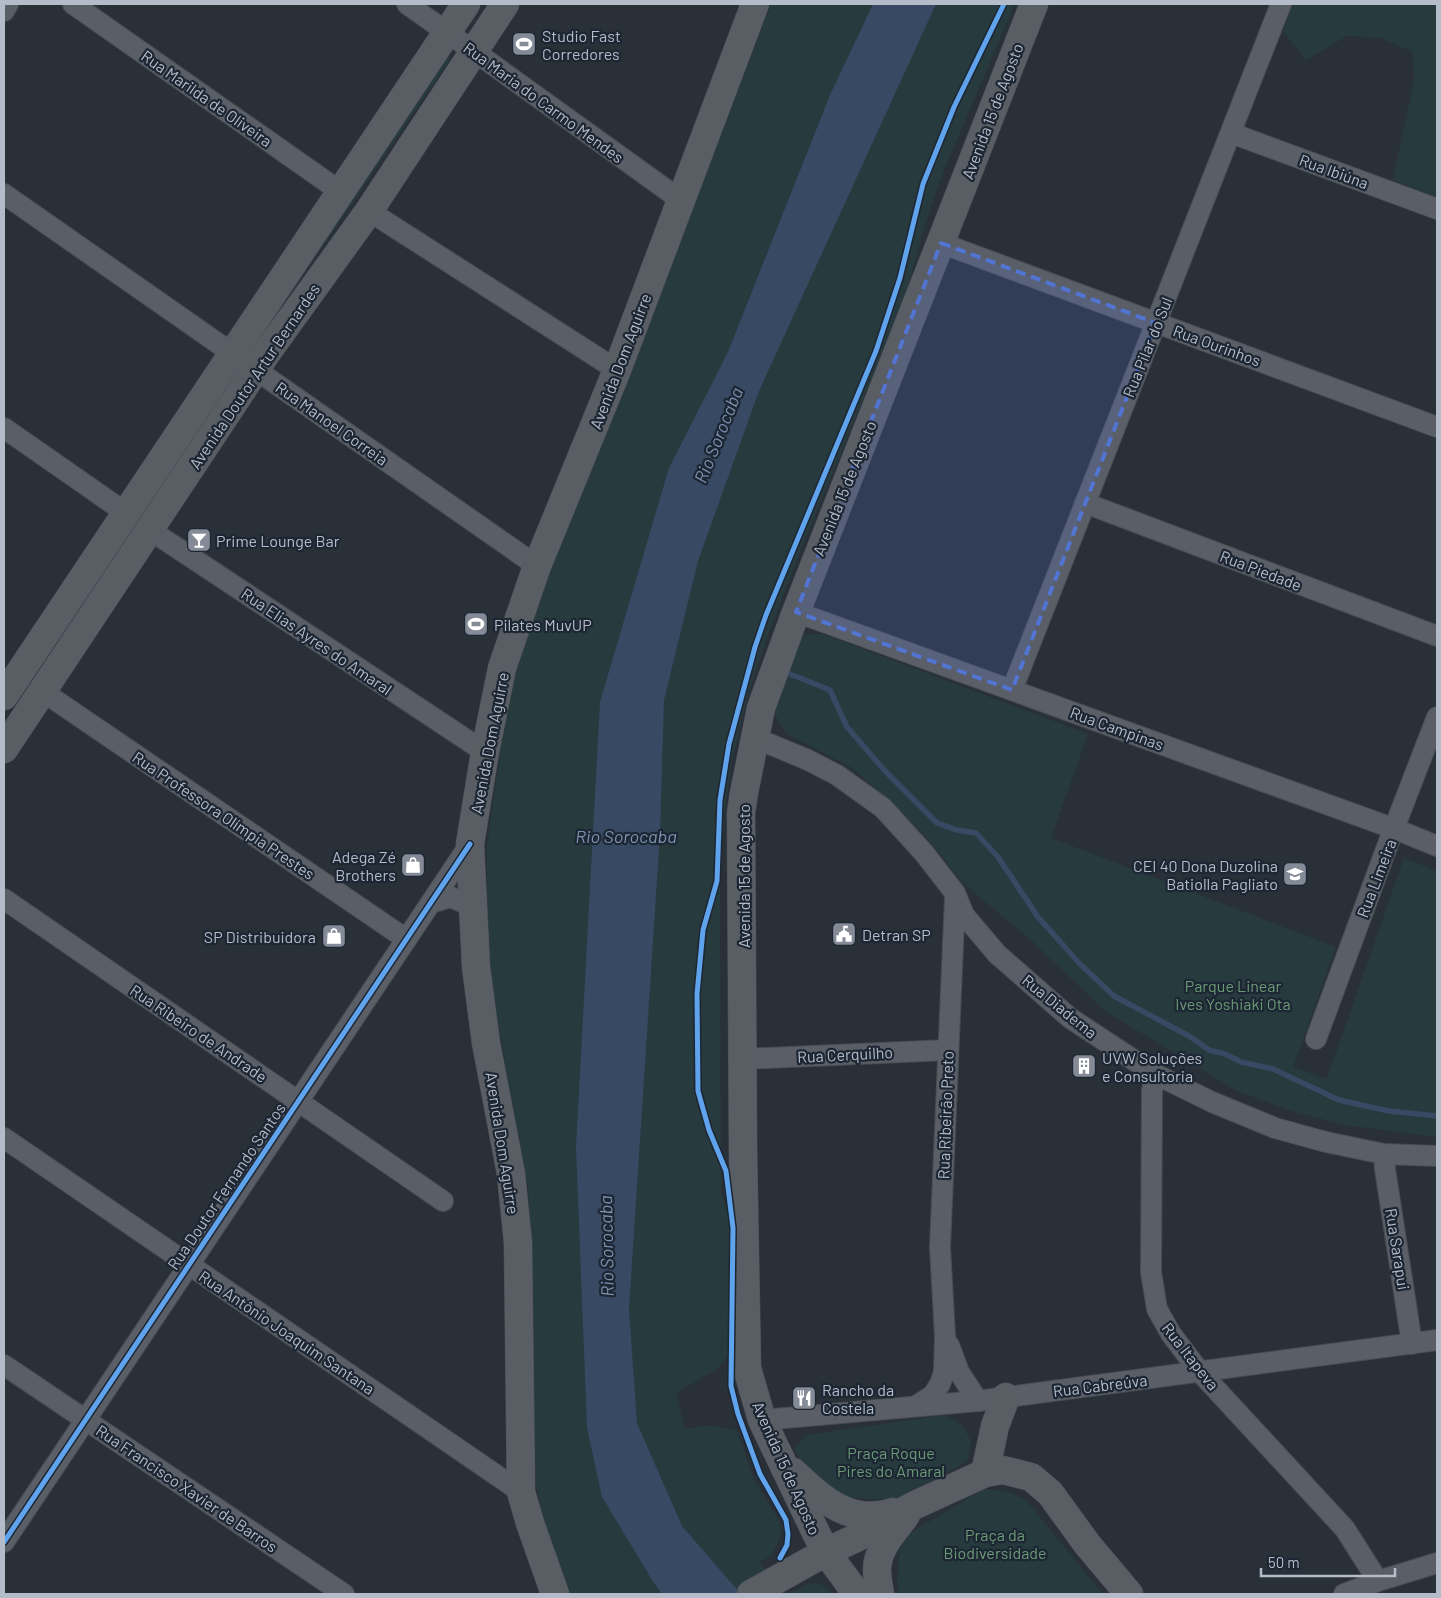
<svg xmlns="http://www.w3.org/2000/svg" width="1441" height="1598" font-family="Barlow,sans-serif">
  <rect width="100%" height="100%" fill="#2a3038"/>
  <g fill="#273a3e">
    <path d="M771,4h244l-71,166 -16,46 -24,84 -104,252 -29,75 -23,68 -17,70 -7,53 -4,71 1,303 14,41 -1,85 -5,36 -12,15 -41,24 9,36c23,-5 30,-4 52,2l17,49 25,40 2,16 -9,19 -12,7 25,32h-220l-20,-65 -10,-50 -4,-95 1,-116 -4,-81 -9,-41 -28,-167 -4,-78v-55l14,-99 13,-74 64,-178 76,-185z"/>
    <path d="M1293,4h144v194l-44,-18 21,-100 -1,-28 -33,-14 -33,-2 -41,24 -23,-29z"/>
    <path d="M447,51l3,3 -1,7 -189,278 -8,-4z"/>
    <path d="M804,634h19l265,100 -37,104 285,109 -43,120 34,12 77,-221 33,13v266l-92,-12 -53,-14 -55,-20 -132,-80 -73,-70 -69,-58 -42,-52 -69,-63 -65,-34 -14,-22 5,-24z"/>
    <path d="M945,1415l17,10 9,16 -3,20 -69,39 -51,-2 -29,-11 -16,-20 -9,-18 12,-14z"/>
    <path d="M984,1489l26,3 16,8 77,94h-204l-2,-11 2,-32 11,-18z"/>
    <path d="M816,1583l9,3 6,8h-43l19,-10z"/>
  </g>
  <path fill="#384963" d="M873,4h63l-177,387 -61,170 -34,139 -4,134 -31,475 8,114 45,103 59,68h-79l-8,-11 -52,-86 -15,-69 -11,-281 24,-445 69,-234 59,-116 102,-257z"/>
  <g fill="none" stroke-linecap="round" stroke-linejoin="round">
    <path stroke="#384963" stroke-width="5.5" d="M790,674l40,16 17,37 38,44 52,52 20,7 19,3 22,24 40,60 42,47 34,32 75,40 20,14 16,4 16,8 32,7 66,31 50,11 48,5"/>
    <defs>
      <g id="minor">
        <path d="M73,4l268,188"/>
        <path d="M407,4l75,53 200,144"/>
        <path d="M4,11l4,-7"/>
        <path d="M1231,133l206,76"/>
        <path d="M4,194l533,372"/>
        <path d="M369,211l248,159"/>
        <path d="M941,243l496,184"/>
        <path d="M4,428l122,85"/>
        <path d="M1085,503l352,133"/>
        <path d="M150,530l335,222"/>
        <path d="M796,612l599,217 42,17"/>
        <path d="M1012,690l269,-686"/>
        <path d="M42,691l364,248"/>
        <path d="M755,738l53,22 29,15 46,33 41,45 31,40 9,22 33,39 73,64 85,56 57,28 63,26 51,14 58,12 53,2"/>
        <path d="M4,899l439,302"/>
        <path d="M431,903l20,-6 22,10"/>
        <path d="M1316,1039l72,-195 49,-127"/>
        <path d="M743,1059l205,-9"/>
        <path d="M1155,1074l-3,17 -1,181 6,37 14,25 29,38 145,157 33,52"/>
        <path d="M4,1138l517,354"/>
        <path d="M1384,1154l1,15 27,175"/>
        <path d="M949,1345l10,27 19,29"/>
        <path d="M4,1365l340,229"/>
        <path d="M916,1406l17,-11 7,-11 4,-12 1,-36 -5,-89 15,-349"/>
        <path d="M762,1420l216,-19 459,-61"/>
        <path d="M4,1542l466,-698"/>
        <path d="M1344,1594l34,-13 59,-18"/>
      </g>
      <g id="secondary">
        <path d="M4,696l462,-692"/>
        <path d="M4,749l264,-398 101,-140 136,-207"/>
        <path d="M793,1472c29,27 57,54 100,40"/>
        <path d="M985,1473l10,-47 11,-29"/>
        <path d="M555,1594l-25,-71 -9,-31 -3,-249 -7,-69 -25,-131 -10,-76 -6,-123 15,-92 17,-84 35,-102 80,-196 138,-366"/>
        <path d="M751,1594l75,-42 30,-14 57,-32 72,-33 18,-3 28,7 19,16 37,51 42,50"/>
        <path d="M857,1594l-31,-42 -8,-15 -56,-117 -15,-52 -4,-218 -2,-337 3,-20 17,-85 35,-96 238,-608"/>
        <path d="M880,1594c-1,-7 -3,-16 -3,-24 0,-22 17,-38 29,-55"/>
      </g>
    </defs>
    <use href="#minor" stroke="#484c53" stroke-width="22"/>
    <use href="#secondary" stroke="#484c53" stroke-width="29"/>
    <use href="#minor" stroke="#5a5e66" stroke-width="20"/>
    <use href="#secondary" stroke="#595d64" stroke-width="28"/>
    <defs>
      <g id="cycleway">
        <path d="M4,1542l466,-698"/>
        <path d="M780,1558l7,-13 1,-11 -2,-14 -26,-46 -22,-60 -7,-28 2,-158 -7,-57 -17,-41 -11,-39 -1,-97 6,-64 14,-49 3,-81 9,-56 26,-97 11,-32 110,-264 24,-73 23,-94 31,-77 50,-103"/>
      </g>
    </defs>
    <use href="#cycleway" stroke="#1d2633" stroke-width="8"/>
    <use href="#cycleway" stroke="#60a3ed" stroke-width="5"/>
  </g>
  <path fill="#5274d3" fill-opacity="0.2" stroke="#5274d3" stroke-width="4" stroke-dasharray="10 6" stroke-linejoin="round" d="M941,243l215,80 -144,367 -216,-78z"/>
  <defs>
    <symbol id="stadium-square" viewBox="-11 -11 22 22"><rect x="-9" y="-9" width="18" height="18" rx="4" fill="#848b96" stroke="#1d2633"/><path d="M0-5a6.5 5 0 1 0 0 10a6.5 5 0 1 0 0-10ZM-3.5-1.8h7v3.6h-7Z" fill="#fff"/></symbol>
    <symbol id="bar-square" viewBox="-11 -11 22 22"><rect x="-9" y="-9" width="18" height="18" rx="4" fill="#848b96" stroke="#1d2633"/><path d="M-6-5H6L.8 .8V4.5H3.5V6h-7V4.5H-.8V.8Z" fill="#fff"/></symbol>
    <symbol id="shop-square" viewBox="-11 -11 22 22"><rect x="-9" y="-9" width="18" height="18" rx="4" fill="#848b96" stroke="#1d2633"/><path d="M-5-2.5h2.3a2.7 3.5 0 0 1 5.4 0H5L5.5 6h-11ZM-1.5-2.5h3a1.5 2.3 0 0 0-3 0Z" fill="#fff"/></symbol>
    <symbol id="school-square" viewBox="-11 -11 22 22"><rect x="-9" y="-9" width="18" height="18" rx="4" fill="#848b96" stroke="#1d2633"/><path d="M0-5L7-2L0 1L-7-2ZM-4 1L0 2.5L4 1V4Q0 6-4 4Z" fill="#fff"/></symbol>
    <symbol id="civic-square" viewBox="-11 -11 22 22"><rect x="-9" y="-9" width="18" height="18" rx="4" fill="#848b96" stroke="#1d2633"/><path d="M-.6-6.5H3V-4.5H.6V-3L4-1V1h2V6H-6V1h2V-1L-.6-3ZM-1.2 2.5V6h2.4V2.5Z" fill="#fff"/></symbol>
    <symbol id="building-square" viewBox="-11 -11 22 22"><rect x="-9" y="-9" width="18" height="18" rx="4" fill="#848b96" stroke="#1d2633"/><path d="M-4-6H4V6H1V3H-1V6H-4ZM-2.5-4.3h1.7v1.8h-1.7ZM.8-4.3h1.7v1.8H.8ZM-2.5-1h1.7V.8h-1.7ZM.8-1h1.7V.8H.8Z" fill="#fff"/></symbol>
    <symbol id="restaurant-square" viewBox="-11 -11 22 22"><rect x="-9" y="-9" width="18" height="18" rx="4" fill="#848b96" stroke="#1d2633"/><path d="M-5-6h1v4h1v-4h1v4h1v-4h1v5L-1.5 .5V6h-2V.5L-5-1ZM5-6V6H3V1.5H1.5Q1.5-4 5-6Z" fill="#fff"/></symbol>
  </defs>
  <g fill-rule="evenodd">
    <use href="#stadium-square" x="510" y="30" width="28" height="28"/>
    <use href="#bar-square" x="185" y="526" width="28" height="28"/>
    <use href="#stadium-square" x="462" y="610" width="28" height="28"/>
    <use href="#shop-square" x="399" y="851" width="28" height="28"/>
    <use href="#school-square" x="1281" y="860" width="28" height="28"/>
    <use href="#civic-square" x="830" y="920" width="28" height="28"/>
    <use href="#shop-square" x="320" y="922" width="28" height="28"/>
    <use href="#building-square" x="1070" y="1052" width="28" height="28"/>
    <use href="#restaurant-square" x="790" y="1384" width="28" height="28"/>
  </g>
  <g text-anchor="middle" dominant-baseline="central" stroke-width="4.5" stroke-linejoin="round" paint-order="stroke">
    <g font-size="16" fill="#b4bcc9" stroke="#1d2633" text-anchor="start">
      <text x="542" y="35">Studio Fast<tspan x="542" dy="18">Corredores</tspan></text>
      <text x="216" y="540">Prime Lounge Bar</text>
      <text x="494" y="624">Pilates MuvUP</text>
      <text x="396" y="856" text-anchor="end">Adega Zé<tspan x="396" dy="18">Brothers</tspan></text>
      <text x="1278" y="865" text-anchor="end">CEI 40 Dona Duzolina<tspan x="1278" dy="18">Batiolla Pagliato</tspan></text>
      <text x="862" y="934">Detran SP</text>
      <text x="316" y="936" text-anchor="end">SP Distribuidora</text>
      <text x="1102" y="1057">UVW Soluções<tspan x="1102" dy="18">e Consultoria</tspan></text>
      <text x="822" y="1389">Rancho da<tspan x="822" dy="18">Costela</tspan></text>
    </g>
    <g font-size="16" fill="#b4bcc9" stroke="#1d2633">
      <text transform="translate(207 98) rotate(35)">Rua Marilda de Oliveira</text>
      <text transform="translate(544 102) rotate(36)">Rua Maria do Carmo Mendes</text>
      <text transform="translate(992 111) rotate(-69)">Avenida 15 de Agosto</text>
      <text transform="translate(1334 171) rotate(20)">Rua Ibiúna</text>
      <text transform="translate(1217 345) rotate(20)">Rua Ourinhos</text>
      <text transform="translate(1147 347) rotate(-68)">Rua Pilar do Sul</text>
      <text transform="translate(620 361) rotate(-69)">Avenida Dom Aguirre</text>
      <text transform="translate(254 376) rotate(-56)">Avenida Doutor Artur Bernardes</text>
      <text transform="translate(332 423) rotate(35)">Rua Manoel Correia</text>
      <text transform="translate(844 488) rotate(-68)">Avenida 15 de Agosto</text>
      <text transform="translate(1261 570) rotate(21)">Rua Piedade</text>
      <text transform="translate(317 641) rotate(34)">Rua Elias Ayres do Amaral</text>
      <text transform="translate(1117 728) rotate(20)">Rua Campinas</text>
      <text transform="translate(489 743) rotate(-79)">Avenida Dom Aguirre</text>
      <text transform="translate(224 815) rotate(34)">Rua Professora Olímpia Prestes</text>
      <text transform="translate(743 876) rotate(-90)">Avenida 15 de Agosto</text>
      <text transform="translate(1376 878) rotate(-69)">Rua Limeira</text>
      <text transform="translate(1060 1006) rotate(39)">Rua Diadema</text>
      <text transform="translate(199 1033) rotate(34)">Rua Ribeiro de Andrade</text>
      <text transform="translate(845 1054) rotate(-3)">Rua Cerquilho</text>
      <text transform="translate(945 1115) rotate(-88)">Rua Ribeirão Preto</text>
      <text transform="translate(503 1143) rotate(81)">Avenida Dom Aguirre</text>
      <text transform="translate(226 1186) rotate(-56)">Rua Doutor Fernando Santos</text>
      <text transform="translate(1398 1249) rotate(81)">Rua Sarapui</text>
      <text transform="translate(287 1332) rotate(34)">Rua Antônio Joaquim Santana</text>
      <text transform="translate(1191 1356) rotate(52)">Rua Itapeva</text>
      <text transform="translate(1100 1385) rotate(-7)">Rua Cabreúva</text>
      <text transform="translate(787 1468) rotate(66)">Avenida 15 de Agosto</text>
      <text transform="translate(187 1488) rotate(34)">Rua Francisco Xavier de Barros</text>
    </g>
    <g font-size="16" fill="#6b9a76" stroke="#1d2633">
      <text x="1233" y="985">Parque Linear<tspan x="1233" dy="18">Ives Yoshiaki Ota</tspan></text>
      <text x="891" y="1452">Praça Roque<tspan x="891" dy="18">Pires do Amaral</tspan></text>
      <text x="995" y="1534">Praça da<tspan x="995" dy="18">Biodiversidade</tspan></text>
    </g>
    <g font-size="18" font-style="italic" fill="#7c92b1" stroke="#1d2633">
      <text transform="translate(718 435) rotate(-68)">Rio Sorocaba</text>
      <text x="626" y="836">Rio Sorocaba</text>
      <text transform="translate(606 1246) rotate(-91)">Rio Sorocaba</text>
    </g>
  </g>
  <rect width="1441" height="1598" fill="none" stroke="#b4bcc9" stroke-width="10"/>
  <path d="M1261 1568v8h134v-8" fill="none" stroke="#b4bcc9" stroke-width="2.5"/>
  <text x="1268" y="1568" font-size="15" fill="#b4bcc9" stroke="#1d2633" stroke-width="4" paint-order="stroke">50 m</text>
</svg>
